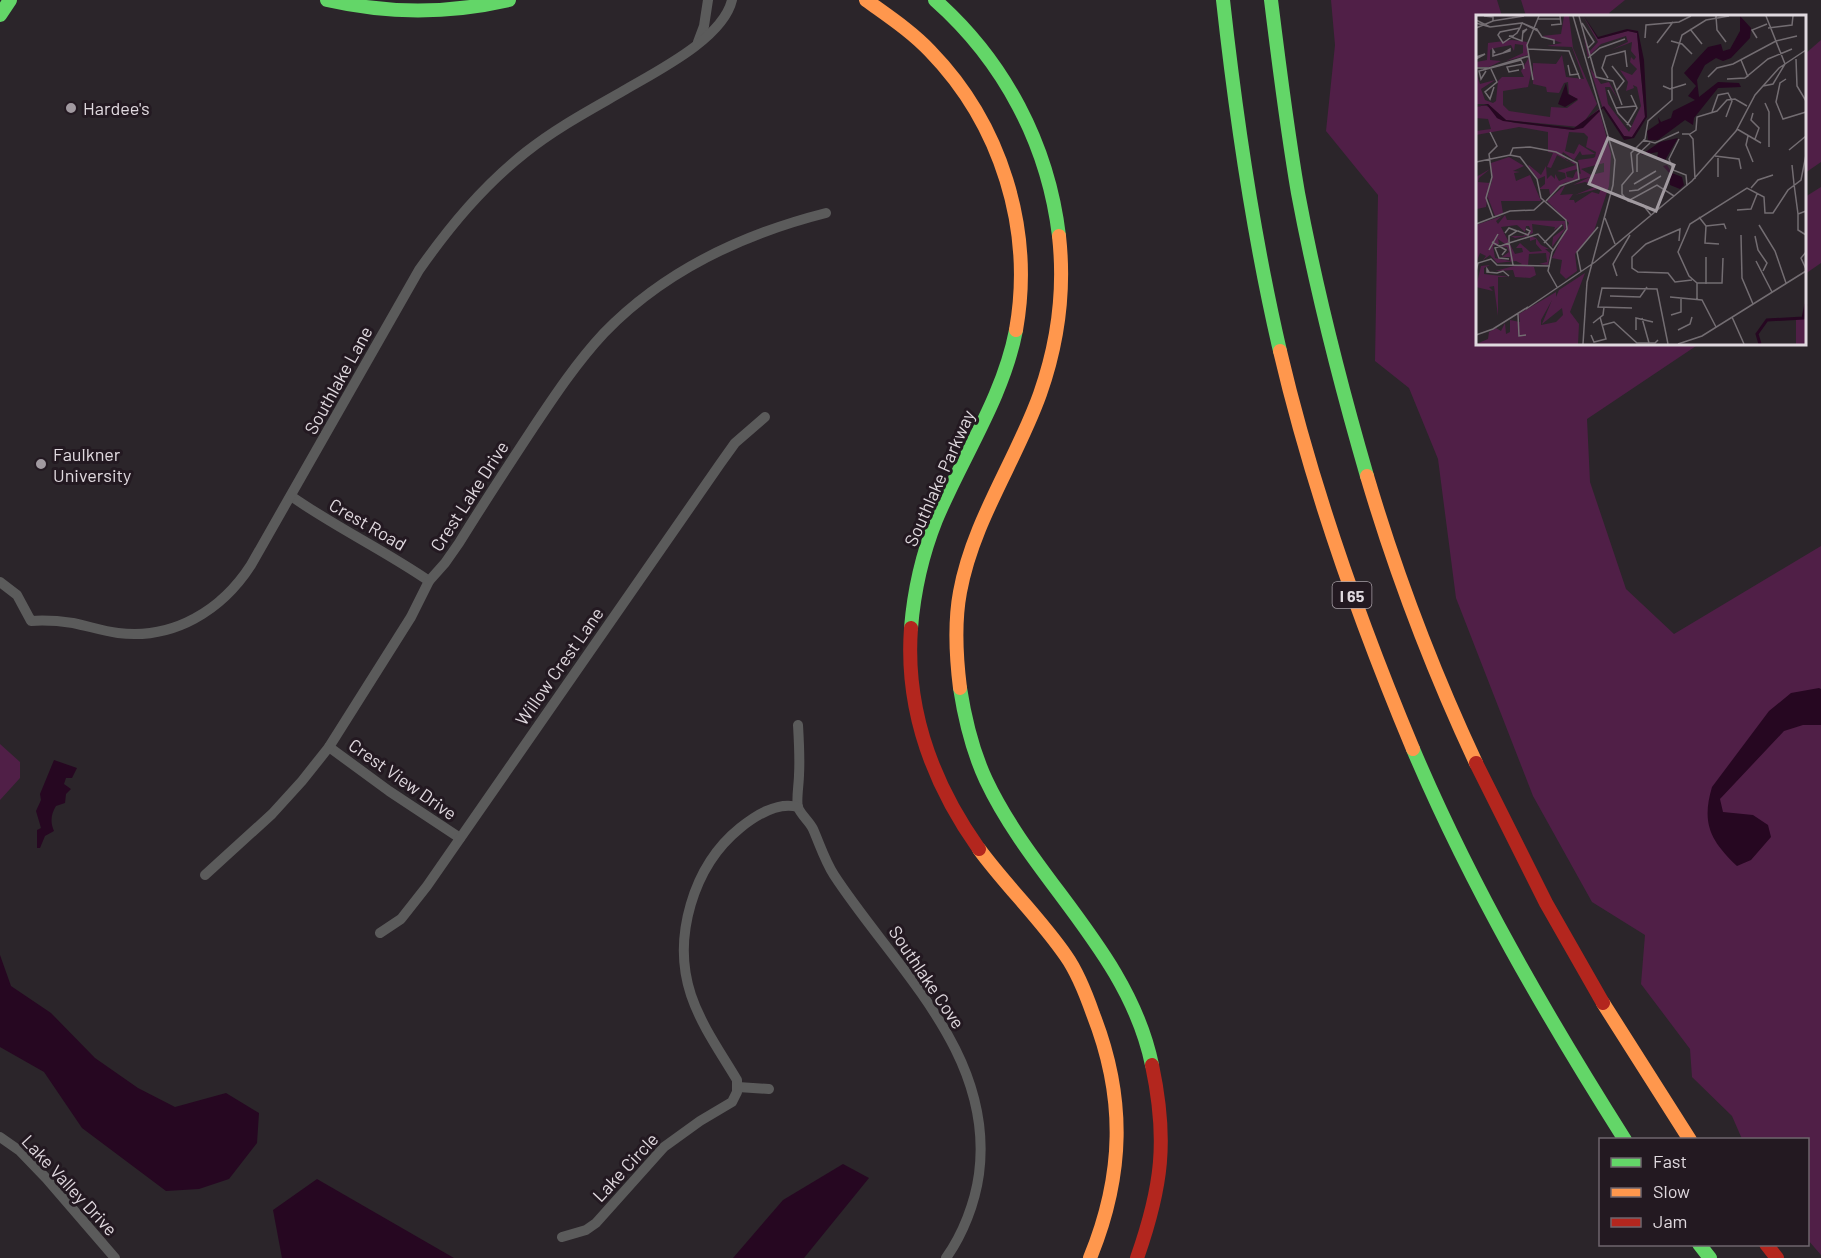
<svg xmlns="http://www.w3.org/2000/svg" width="1821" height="1258" font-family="Barlow,sans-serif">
  <rect width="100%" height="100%" fill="#2b252a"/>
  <g fill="#501f47">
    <path d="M1331,0h166l5,16h-24v328h221l-112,75 3,63 36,107 48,45 147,-88v709l-13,-15v-100l-66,-1 -10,-23 -40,-39 -2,-28 -49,-65 4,-49 -53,-33 -59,-106 -77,-198 -18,-139 -29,-71 -34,-27 3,-166 -52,-64 9,-86z"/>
    <path d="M1521,0h104l-16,13 2,3h-85z"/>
    <path d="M1821,40v122l-16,11v-119z"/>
    <path d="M1821,187v76l-16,11v-77z"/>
    <path d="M0,744l20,18v16l-20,22z"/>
  </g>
  <g fill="#260721">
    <path d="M1819,688l2,1v36h-18l-19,6 -64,68 3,13 30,3 15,10 3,12 -20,23 -14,6c-26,-25 -36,-42 -25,-79l57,-76 22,-18z"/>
    <path d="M54,760l23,8 -5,10h-6l-2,6 7,5 -5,5 -1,9 -9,3c-5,8 -6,16 -2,25l-9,5 -5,12h-3v-18l4,-2 -5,-17 5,-11 -1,-6z"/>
    <path d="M0,955l11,31 40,27 44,45 43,30 37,19 51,-14 33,20 -2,30 -28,36 -30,10 -33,2 -84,-63 -38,-56 -44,-25z"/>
    <path d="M843,1164l26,14 -65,80h-71l50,-58z"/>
    <path d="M317,1179l137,79h-172l-9,-48z"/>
  </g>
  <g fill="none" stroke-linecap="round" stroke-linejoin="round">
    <g stroke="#5b5b5b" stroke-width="10">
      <path d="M698,42l6,-16 4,-26"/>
      <path d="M291,496c44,31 93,54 138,85"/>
      <path d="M0,582l17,13 14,26c14,-1 28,0 42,2 15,3 30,8 45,10 56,7 104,-23 133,-68l168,-295c31,-44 64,-84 107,-118 30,-24 64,-42 97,-61 32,-19 100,-52 109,-91"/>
      <path d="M798,725c1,17 2,34 1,50 0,8 -3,26 -1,32 2,7 12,15 15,22 7,16 12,32 21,46 60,92 161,178 145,299 -4,29 -16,60 -33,84"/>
      <path d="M329,747l60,44 71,47"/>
      <path d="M205,875l67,-61 30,-33 27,-34 82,-130 18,-36 16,-18 14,-20c24,-39 49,-77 74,-115 22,-33 44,-66 71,-95 60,-62 139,-99 222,-120"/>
      <path d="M380,933l21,-14 26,-33 293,-422 15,-21 30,-26"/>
      <path d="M738,1087l31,2"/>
      <path d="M0,1137l20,14 26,27 69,80"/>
      <path d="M562,1237l24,-7 10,-7 68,-76 36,-26 32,-19 5,-10v-12c-16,-27 -36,-55 -46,-85 -19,-57 2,-129 49,-167 15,-12 37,-27 58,-21"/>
    </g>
    <g stroke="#63d668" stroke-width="14">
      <path d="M327,0c61,14 121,14 182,0"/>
      <path d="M935,0c69,61 113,144 124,236"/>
      <path d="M1223,0c13,118 30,235 57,351"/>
      <path d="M1271,0c8,65 16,129 27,193 18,96 42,190 69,283"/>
      <path d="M0,15l10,-15"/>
      <path d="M911,628c3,-37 11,-73 25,-108 26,-63 67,-122 80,-190"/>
      <path d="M960,688c5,32 12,62 26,92 47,100 143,173 166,285"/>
      <path d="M1413,749c58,137 133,266 212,391"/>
      <path d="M1699,1244l11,14"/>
    </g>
    <g stroke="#ff974d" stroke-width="14">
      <path d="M866,0c22,16 45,31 64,51 71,73 104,178 86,279"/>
      <path d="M1280,351c32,136 79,269 133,398"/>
      <path d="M1367,476c29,98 66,195 109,287"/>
      <path d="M960,688c-4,-32 -6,-64 0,-96 13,-71 56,-131 80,-198 18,-51 25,-104 19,-158"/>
      <path d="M979,849c27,37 61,69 87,107 12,17 20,38 27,58 33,84 31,161 -3,244"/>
      <path d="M1603,1003l87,137"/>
    </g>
    <g stroke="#b3261e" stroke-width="14">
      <path d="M911,628c-6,81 22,156 68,221"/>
      <path d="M1476,763l70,140 57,100"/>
      <path d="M1766,1244l11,14"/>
      <path d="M1137,1258c25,-71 31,-118 15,-193"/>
    </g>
  </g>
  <g fill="#a19aa0" stroke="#231921" stroke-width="2">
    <circle cx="71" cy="108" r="6"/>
    <circle cx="41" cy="464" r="6"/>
  </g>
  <g text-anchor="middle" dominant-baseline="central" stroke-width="6" stroke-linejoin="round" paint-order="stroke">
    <rect fill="#231921" stroke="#a79fa6" stroke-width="1.5" x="1332.5" y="582" width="39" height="26" rx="4.5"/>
    <g font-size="16" font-weight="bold" fill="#e0d9df">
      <text x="1352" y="595">I 65</text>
    </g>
    <g font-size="18" fill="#e0d9df" stroke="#231921" text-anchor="start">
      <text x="83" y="108">Hardee's</text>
      <text x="53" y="454">Faulkner<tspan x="53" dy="21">University</tspan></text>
    </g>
    <g font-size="18" fill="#e0d9df" stroke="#231921">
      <text transform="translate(338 380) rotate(-61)">Southlake Lane</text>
      <text transform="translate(939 478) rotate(-66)">Southlake Parkway</text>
      <text transform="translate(469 496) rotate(-57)">Crest Lake Drive</text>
      <text transform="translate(368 524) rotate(30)">Crest Road</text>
      <text transform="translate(559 666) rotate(-55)">Willow Crest Lane</text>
      <text transform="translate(403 779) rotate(35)">Crest View Drive</text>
      <text transform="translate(927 977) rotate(56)">Southlake Cove</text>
      <text transform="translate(625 1167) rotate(-47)">Lake Circle</text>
      <text transform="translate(70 1185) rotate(47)">Lake Valley Drive</text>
    </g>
  </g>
  <g transform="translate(1476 15)">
    <rect width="330" height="330" fill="#2b252a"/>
    <path d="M88,1h5l4,32 24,56 -17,23 -74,-7 -18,-16h-12v-31l4,11 15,-4 -14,9 4,11 8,3 3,-2 2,-20 4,-4h22l-3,-6 8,-14 3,12 -4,18 -25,4v14l6,6 41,6 1,-10 16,1 11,-8 -9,-6 -1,-12 -4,1 -5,10 -12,-1 -1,-5 -13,-3v-21l23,1 6,-9 4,22 18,2 -12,-32 -25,-1 15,-3 -20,-7 19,-2zM107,1l15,23 30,-8 9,2 8,84 -13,20 -8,-1 -22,-30 -12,-38 11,16 8,-2 9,17 -8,-12h-5l3,17 21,28 12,-26 -4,-19 -4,-2 1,3 -8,3 2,-9 -8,-12 12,5 5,-6 -7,-7 1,-5 3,3 2,-3 -5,-6 1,-9 -21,8 17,-8 -2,-6 -25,8 -13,13 -5,-25 6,20 9,-10zM36,25l15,2 1,13 -22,6 17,-8v-8l-8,-1 -1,7 -3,-6 -16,3 -5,2v10l11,1 -12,6h-13v-5l11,-2 1,-17zM8,90l9,4 4,9 18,5 58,7 26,-21 12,45 -2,32 -15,45 -19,23 2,17 -11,8 -6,-6 2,-13 -10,-2 17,-35 -22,-22 19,-17 -6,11 13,-1 -4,6h5l1,3 17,-11 7,2 2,-6 -26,7 22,-9 -12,-4 -12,3 17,-8 -26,6 -14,12 -1,-6h-10l6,-5v-8l-7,3 -10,-13 1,-1 12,10 5,-9 1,13 4,-4 4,4v-5l4,7 7,-3 -1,-5 -8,-2 19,-6 -19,-10 -6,13 -4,-1 6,-14 -5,-1v-20l-29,-5 -43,8v-4l15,-2 -3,-10 -12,-1v-11zM93,117l15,1 4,4 -2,10 10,5 -1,5 -2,1 -15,2 3,14 -5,-3 -3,7 -6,-1 -1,-5 12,-3 -3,-7 -8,-1 -5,-7 1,-2 11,8 6,-9 2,4 13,-1 -16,-10 -5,10 -9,-3zM128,148v9l-13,3 -10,-6zM33,142l15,9 -11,5 7,1 -6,1 2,8 14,-6 11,26h-40l2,12 -8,3 -8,-21 5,-14 -1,-18zM14,154l-11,9 -1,4 12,1 -4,24 -9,2 -1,6v-38zM29,200l2,5 58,1 1,7 -14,19 1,-10 11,-8 -1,-5 -9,6 1,-3 -23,-3 1,9 -6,3 -12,2 -4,-2h12l8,-5 -2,-5h-3l-1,6 -8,-7 -16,2 14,27 8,-2 -1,-4h-6l4,-5 10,9 12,-1 -6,-7v-5l-6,2v-5l6,2 5,7 8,4h-4l5,4 -2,12 -9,-1 8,-2 -1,-9 -17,1 -1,11 6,2 2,8 -6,3 -15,-1 -2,-7 -18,1 27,-7 -6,-3 -19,2 -7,-8 -7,5 3,-4 -6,-3 -4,10v-38l26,-9 -6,5 2,3zM22,224l7,5 -7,2 9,1 2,5 -7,5h8v4l-15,-3 -2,-12 6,-2zM14,250l-6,3v6l26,3h-12v39l-4,-30 -5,1 4,4 -17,-4 5,-21zM109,258l-15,39 9,12 -1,20h-102l12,-5 1,-7 7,-4 5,3 4,-8 1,11 4,-2v-12l10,2 -1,-8 37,-22v5l3,-7zM76,285l-10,24 20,-16 1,7 -7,7 -15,3v-5zM320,304h10v25h-10z" fill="#501f47" fill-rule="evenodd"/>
    <path d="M108,1l14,21 29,-8 11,2 6,29 3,57 -13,21 -10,2 -21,-32 -20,20 -10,2 -70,-9 -6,-3 -10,-13 -11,2 12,-3 18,16 68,8 30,-22 20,30 8,1 13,-20 -8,-84 -9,-2 -30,8zM264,1l11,12 -1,10 -19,20 -8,3 -7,-3 -11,7 -8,15 2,17 19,-15 21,1 2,4 -23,1 -24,30 -1,7 -8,-5 -27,20h-10l-1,-9 12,-8 -1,-6 3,5 10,-4 2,-7 22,-11 -7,-4 8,-10 -12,-13 24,-26 13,-3 2,7 7,-2 10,-18zM90,68l2,11 10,5 -13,8 -7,-3zM202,123l-14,24 -7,-4 1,-6 -17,3 19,-13zM191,150l5,8 10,4 2,8 -4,4 -10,-4v-11l-7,-8z" fill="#260721"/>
    <path fill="none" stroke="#260721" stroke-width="3" d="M284,329l-3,-10 10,-14 36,-2 3,-14"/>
    <path fill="none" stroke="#736d72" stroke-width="1.5" d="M97,1l42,144 -2,25 -26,97 -4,62M103,1l17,61 17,4 9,24M240,1l1,14 9,12M61,4h24M0,5l14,7 -14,-4M16,6l32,-5M46,8l12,5 3,1 1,2zM106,8l12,19 -6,6M75,10l10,-1 -1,-8M14,12l32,-4 -2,5 -3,5 -14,10 -5,-8 2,-3 20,-4M0,13l17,-7v-4l-9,-1M292,13l24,-3 1,-9M214,14l12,15M62,16l4,6 12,3v4M38,21h-5l13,5 1,-10 4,-2 -4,4M169,23l1,-13 33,-3 12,-6M281,23l-5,-8 15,-6M195,26l11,3 10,10M300,26l21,-5M181,28l16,-21M52,34l41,2 11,28M19,38l-2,-3v6l17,-5v-2l-7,4M0,42l9,-3 -9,5M112,43l12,-10 25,-9M320,44l1,27 9,15M265,45l7,17M92,50l2,10 9,-1M136,51l12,15 -7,9M0,53h13l40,-12M15,54l6,13 -12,10 5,7 4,-12M7,55l38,-10 2,4M7,55l-4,1 2,8 5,-8M43,55l-10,2 -2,-5 16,-3 1,5M232,62l9,-9 16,-4 43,-23M132,63l-6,-10 4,-12 19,-5 2,16M251,64l18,-1 23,-19 24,-10M310,64l-6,4 -4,19 7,17 23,-7M57,65l-6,-35 12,-29M187,71l7,3 16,-5M287,71l10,-2 12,-20 -19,-48M132,75l10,23 13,14M289,88l4,9v35M139,93l21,-2M236,97l6,-17 10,-2 4,8 -6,16M277,98l-2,7 8,8 -4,11M151,110l10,-17 -6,-13M261,114l24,14M14,117l7,14 -8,8 3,23 -6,21 7,19M206,119h7l4,5 2,40M214,119l6,-4 1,-13 20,-6 10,-11 8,-1 12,7M272,121l-2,9 7,17M203,124l-10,20 4,11 13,5 1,11M167,125l12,3 24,-11M313,135l17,-14M34,140l3,-7 17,-1 26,5 21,11 2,16 -19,7 -14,15M239,141l24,3 2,10M0,147l34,-7 10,2 17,22 4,19 25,22 1,9 -15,23 -4,19 9,16M316,150l2,19M161,157v-17l13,-12M242,162v-19M158,169l22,-13M318,169l4,30M275,173l7,-8 15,-5M153,176l9,-1 23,-14M152,186l29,-16 17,11M261,195l14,-1 6,-15M330,196l-8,3v16l8,5M175,200l-8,-10 -15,-4 -6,-7v-9l11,-13 -2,-19 14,-14 3,-18 24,-21v-32l10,-33 24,-15 23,-4M223,202l7,9 -1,17 14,1M129,203l10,26M0,209l34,-13 24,-1 10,-9M283,210l16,26 11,32M230,211l18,-2 2,5M42,216l10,4 2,-4 -4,-2M29,218l4,-5 8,3 -8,5v6M265,220l1,43 11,26M279,221l3,14 9,13 -4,8M203,226l1,-12 -34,15 -14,13v11l6,4 30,1 7,9 17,-2M16,227l14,8 -4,5M33,228l29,-9 15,16M33,228l-14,5 4,10 10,1M33,228l4,22M68,228l18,-18M13,235l9,-16M330,237l-5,6 5,11M280,246l16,31M0,256l2,-8 13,-4 6,6 53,1M13,257l-2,-3v3l10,1 6,-2 6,5M105,257l-4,-20 21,-25M141,261l-4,-12 17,-29M221,268h25l1,-25M230,269v-27M134,281l30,1 7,-10M194,282l32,3 14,27M221,284v-16l-8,-7 -11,-24 12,-28 57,-36 17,9 1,16h8l15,-23 13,-10 5,-25M156,293l-34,-1 4,-19 55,1 11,55M50,294l69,-47 97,-81 44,-50 19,-36 24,-27 27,-18M42,299l1,22 7,-1M195,300l10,-3v-14M256,302l12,27M166,303l7,25M117,308l10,-8 1,-8M127,310l11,-3 23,21h18l3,-3M160,315v-12l17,4M202,315l12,-6 2,-7M0,320l17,-6 35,-22M115,320l3,7 12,-3 -6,-22M202,329l24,-8 104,-65"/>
    <path fill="#a19aa0" fill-opacity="0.15" stroke="#a19aa0" stroke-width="3" d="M132,123l66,27 -18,46 -67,-27z"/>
    <rect width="330" height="330" fill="none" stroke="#e0d9df" stroke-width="3"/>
  </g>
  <rect x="1599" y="1138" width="210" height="108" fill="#231921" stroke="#6f666d" stroke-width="1.5"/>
  <rect x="1611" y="1158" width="30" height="9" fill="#63d668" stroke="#6f666d" stroke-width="1.5"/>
  <text x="1653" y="1168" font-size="18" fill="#e0d9df">Fast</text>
  <rect x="1611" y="1188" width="30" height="9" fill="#ff974d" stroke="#6f666d" stroke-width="1.5"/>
  <text x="1653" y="1198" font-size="18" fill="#e0d9df">Slow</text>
  <rect x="1611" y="1218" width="30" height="9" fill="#b3261e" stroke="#6f666d" stroke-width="1.5"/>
  <text x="1653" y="1228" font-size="18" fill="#e0d9df">Jam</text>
</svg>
